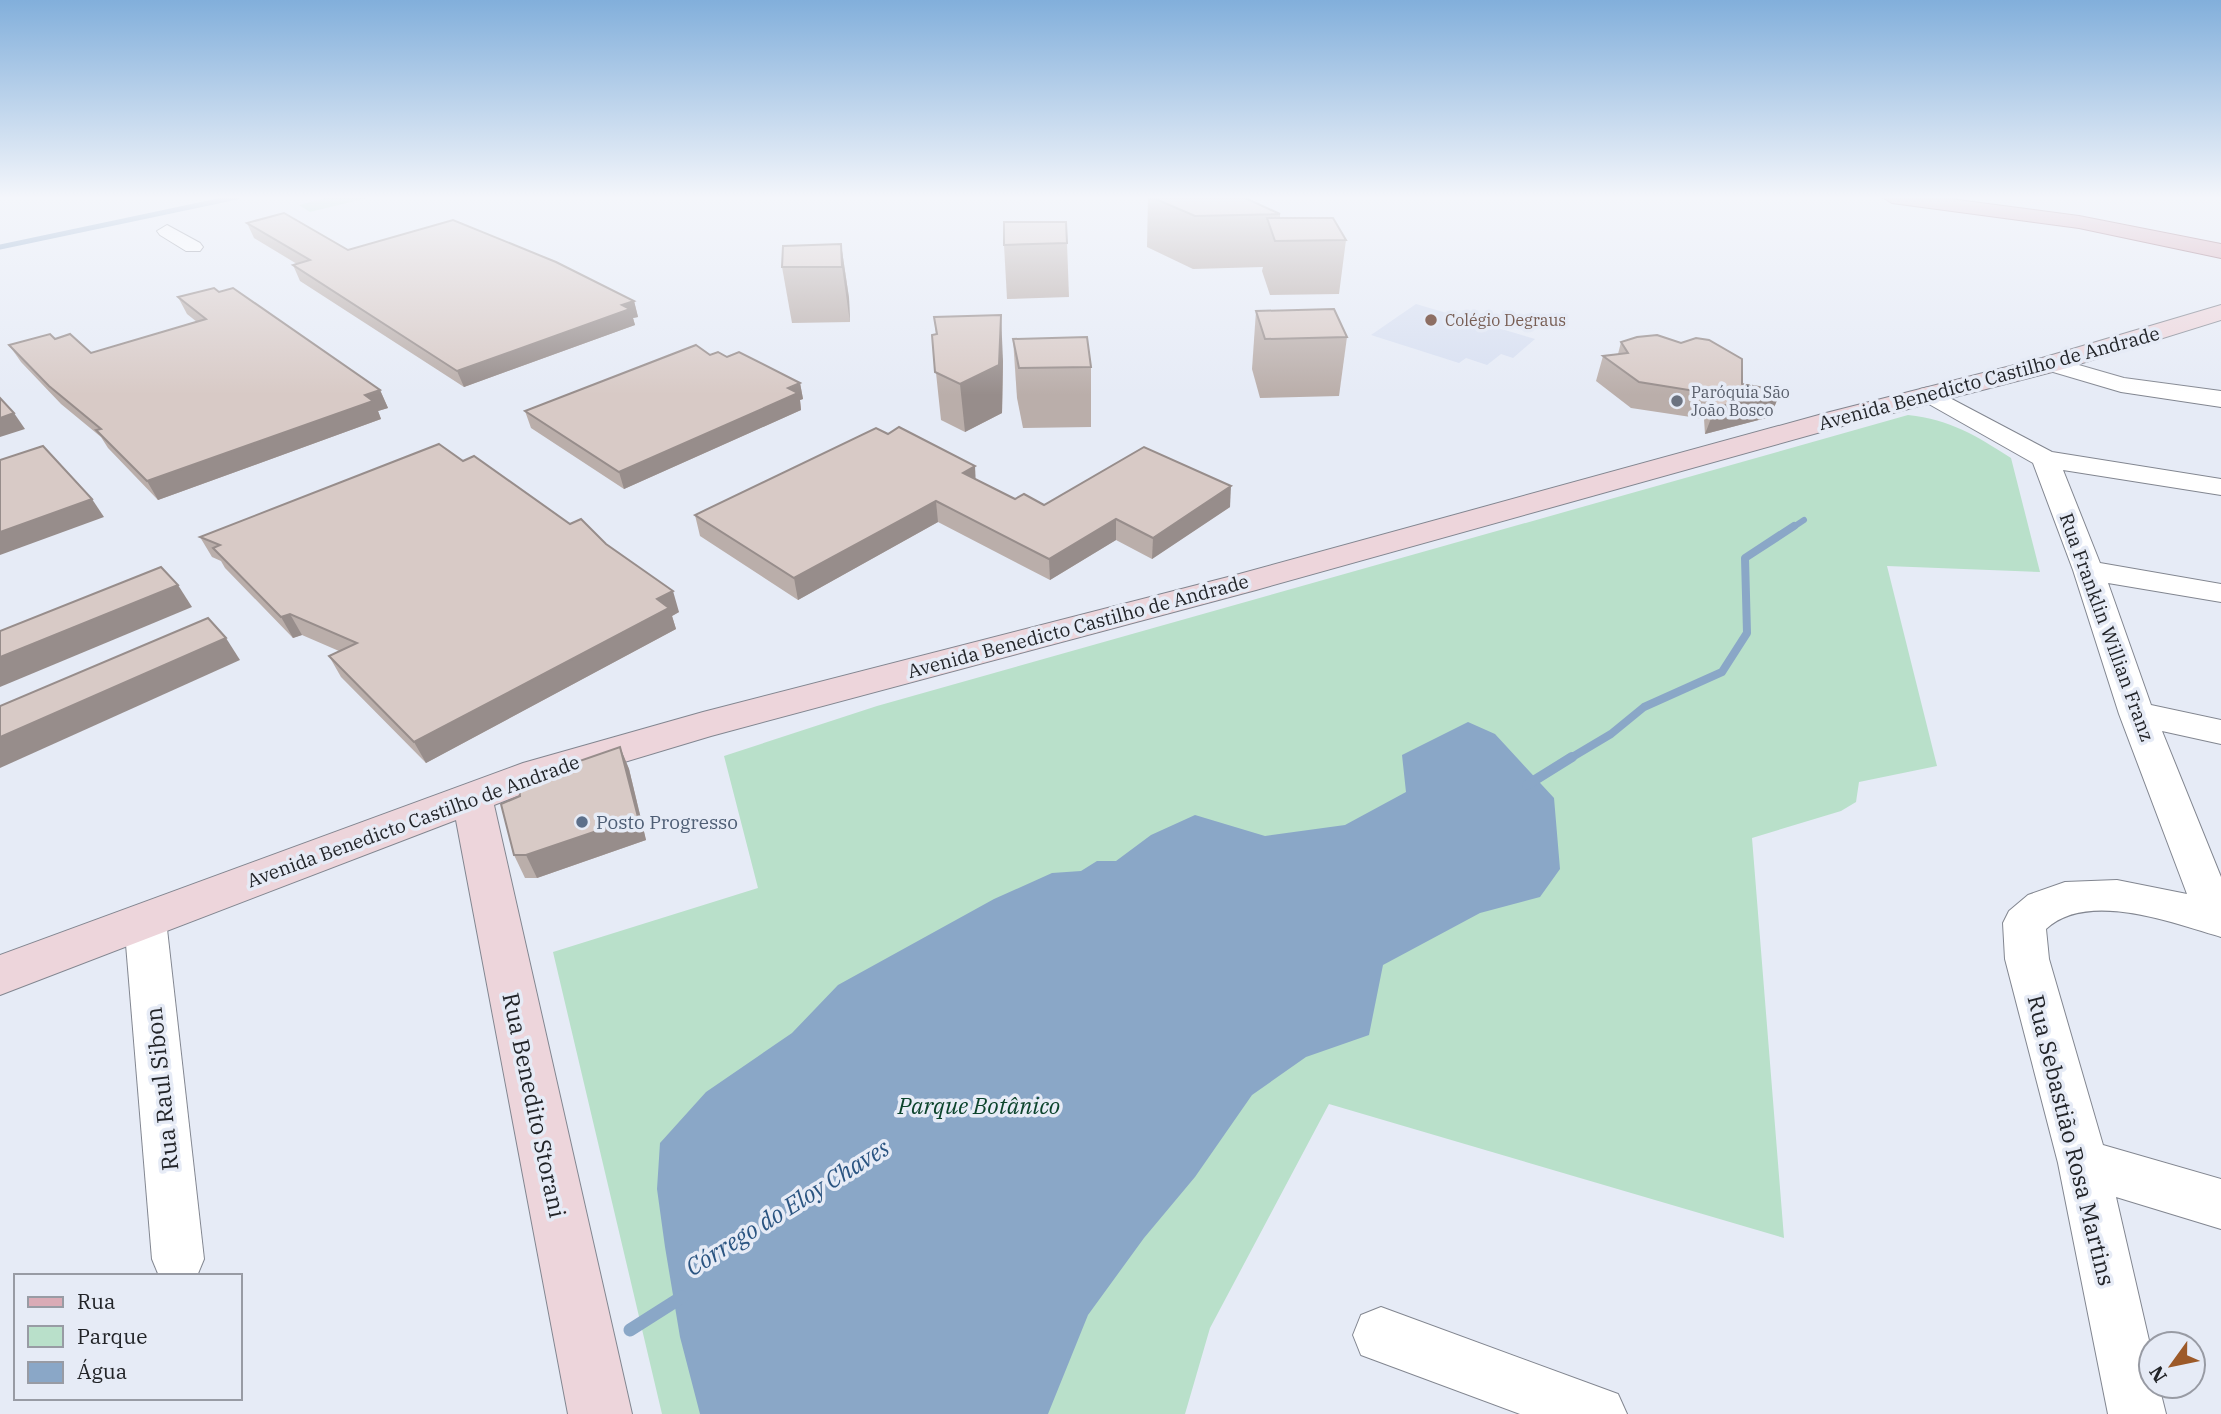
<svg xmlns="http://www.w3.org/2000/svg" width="2221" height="1414" font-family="'IBM Plex Serif',serif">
  <rect width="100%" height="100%" fill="#e6ebf6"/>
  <path fill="#d7dff1" d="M1416,304l119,35 -22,19 -12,-4 -14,11 -21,-7 -7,5 -88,-28z"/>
  <g fill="#b9e0ca">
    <path d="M330,197h41l-61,15 -11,-7z"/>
    <path d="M1908,415c43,5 67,20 103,43l29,114 -153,-6 50,200 -78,16 -3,20 -15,9 -89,27 32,400 -455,-134 -119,224 -25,86h-523l-109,-462 205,-64 -34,-132 153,-50z"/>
  </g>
  <path fill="#8aa7c7" d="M1468,722l27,12 59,64 6,71 -20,28 -60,16 -97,52 -14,70 -63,22 -54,38 -57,82 -51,61 -56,77 -40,99h-348l-20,-77 -15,-90 -8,-58 3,-46 46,-51 86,-59 46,-48 156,-86 58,-26 29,-2 16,-10h19l35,-26 44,-20 70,21 80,-11 61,-33 -4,-37z"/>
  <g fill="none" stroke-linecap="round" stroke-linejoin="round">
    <path stroke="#8aa7c7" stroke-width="5" d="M0,247l237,-50"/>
    <path stroke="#8aa7c7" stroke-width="6" d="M1792,528l12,-8"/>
    <path stroke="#8aa7c7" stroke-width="8" d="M1569,759l42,-25 33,-27 78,-35 25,-39 -2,-75 49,-32"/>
    <path stroke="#8aa7c7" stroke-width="10" d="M1527,785l45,-28"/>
    <path stroke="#8aa7c7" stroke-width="13" d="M630,1330l52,-33"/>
    <defs>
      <g id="minor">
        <path d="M167,225l33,18 3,4 -3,4h-14l-26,-16 -3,-4z"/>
        <path d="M2051,357l73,21 97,13v16l-100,-15 -78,-23 -4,-5 4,-5z"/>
        <path d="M1929,387l123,65 169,27v16l-158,-25 37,93 121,21v18l-113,-19 43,122 70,15v24l-59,-13 59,146v60c-49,-14 -133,-47 -175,-8l3,30 54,186 118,34v50l-105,-32 35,152v37h8l7,28h-58l-50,-251 -53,-204 -2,-36 6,-12 19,-16 37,-13 52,-2 70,14 -68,-180 -46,-144 -40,-107 -113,-64 -3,-5 3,-5z"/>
        <path d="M145,903l15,5 6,12 38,339 -7,17h-38l-7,-17 -28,-339 6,-12z"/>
        <path d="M1381,1307l237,87 9,20h-107l-159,-59 -8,-20 8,-20z"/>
      </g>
      <path id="secondary" d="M2221,305v15l-161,50 -214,55 -590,165 -545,146 -173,52 -44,17 138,609h-64l-112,-594 -456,175v-40l523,-192 180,-51 529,-136 594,-163 216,-55z"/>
      <path id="primary" d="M1882,197h53l144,19 142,28v14l-142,-30 -187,-25z"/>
    </defs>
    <use href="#minor" stroke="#828690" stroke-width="2"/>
    <use href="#secondary" stroke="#828690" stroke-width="2"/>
    <use href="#primary" stroke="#8a5765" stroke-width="2"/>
    <use href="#minor" fill="#fff" fill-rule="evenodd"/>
    <use href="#secondary" fill="#edd5db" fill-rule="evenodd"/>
    <use href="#primary" fill="#daabb6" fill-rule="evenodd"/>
  </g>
  <g fill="#baaeaa">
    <path d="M1148,197h95l37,17v4l66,22 -7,54 -69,1 -8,-24 1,-4 -70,2 -46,-22z"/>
    <path d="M247,223l101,27 286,51 4,16 -5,1 2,7 -171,62 -164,-106 -7,-16 4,-1 -43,-26z"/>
    <path d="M1067,243l2,54 -62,2 -3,-54z"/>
    <path d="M841,244l8,54 1,24 -58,1 -10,-56z"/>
    <path d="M219,292l161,98 8,18 -10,3 3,8 -223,81 -50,-52 -7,-11 -40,-33 -40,-42 -12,-17 82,8 106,-31 -10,-8 -9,-17z"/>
    <path d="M1256,311l91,26 -8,59 -79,2 -8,-29z"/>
    <path d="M934,317l69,44 -1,52 -37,19 -24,-12 -9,-85 4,-1z"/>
    <path d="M1013,339l78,28v60l-68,1 -6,-30z"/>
    <path d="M1621,342l121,42 39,7 -11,26 -65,17 -1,-15 -73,-11 -35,-27 7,-25 15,-2z"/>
    <path d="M710,355l17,2 73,26 3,16 -3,1 1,10 -177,79 -93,-61 -6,-17z"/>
    <path d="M463,461l107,63 36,20 73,68 -7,4 4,13 -250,134 -85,-86 -12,-21 10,-5 -37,-16 -9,3 -68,-70 -4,-7 -9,-4 -12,-20z"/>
    <path d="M976,479l39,20 29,6 186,2 -78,52 -36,-19 -66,40 -112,-58 -140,78 -98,-64 -5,-21z"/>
    <path d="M620,747l9,22 17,71 -109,38h-12l-11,-23 6,-59z"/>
  </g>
  <g fill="#978d8b">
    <path d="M841,244l8,54 1,24 -8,-55z"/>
    <path d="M634,301l4,16 -5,1 2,7 -171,62 -7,-16z"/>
    <path d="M1001,315l2,46 -1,52 -37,19 -5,-48z"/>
    <path d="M800,383l3,16 -3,1 1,10 -177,79 -5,-17z"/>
    <path d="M380,390l8,18 -10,3 3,8 -223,81 -11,-19z"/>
    <path d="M1781,391l-11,26 -65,17 10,-26z"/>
    <path d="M14,413l11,16 -25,8v-19z"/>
    <path d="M975,466l1,21 -13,-14z"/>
    <path d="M1231,486l-1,21 -78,52 1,-21z"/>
    <path d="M92,499l12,18 -104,38v-23z"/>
    <path d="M936,501l2,21 -140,78 -4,-22z"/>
    <path d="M1116,519v21l-66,40 -1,-21z"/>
    <path d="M178,585l14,22 -192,80v-30z"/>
    <path d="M673,591l6,21 -7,4 4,13 -250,134 -12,-21 243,-143z"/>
    <path d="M290,614l12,21 -9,3 -12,-21z"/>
    <path d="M226,638l14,22 -240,108v-31z"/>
    <path d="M620,747l9,22 17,71 -109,38 -11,-23z"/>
  </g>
  <g fill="#d8cac6" stroke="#978d8b" stroke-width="2">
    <path d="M1151,197h92l37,17 -85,2z"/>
    <path d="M284,213l64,37 105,-30 103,42 78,39 -12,4 8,4 -173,62 -164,-106 17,-5 -63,-37z"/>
    <path d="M1267,218h66l13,22 -71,1z"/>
    <path d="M1004,222h62l1,21 -63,2z"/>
    <path d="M841,244l1,23h-60l1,-21z"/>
    <path d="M214,288l5,4 14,-4 147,102 -15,5 8,6 -226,80 -51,-51 5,-1 -52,-43 -40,-41 41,-11 5,5 15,-5 21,19 115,-34 -28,-22z"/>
    <path d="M1334,309l13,28 -82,2 -9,-28z"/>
    <path d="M1001,315l-2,50 -39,19 -25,-12 -3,-37 5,-1 -3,-17z"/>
    <path d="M1657,335l24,8 15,-5 13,2 33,19v25l39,7 -66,17 -1,-14 -75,-12 -36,-26 25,-3 -7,-11 16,-5z"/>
    <path d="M1087,337l4,30 -72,1 -6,-29z"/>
    <path d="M696,345l14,10 8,-3 9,5 12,-5 61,31 -12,5 10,5 -179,79 -94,-61z"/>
    <path d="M0,398l14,15 -14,5z"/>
    <path d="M899,427l76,39 -12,7 52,26 9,-5 20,11 100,-58 87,39 -78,52 -37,-19 -67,40 -113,-58 -142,77 -99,-63 181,-87 12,6z"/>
    <path d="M439,444l24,17 11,-5 96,68 11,-5 25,25 67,47 -16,8 12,9 -255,134 -85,-86 28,-13 -67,-29 -9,3 -68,-69 7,-3 -20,-8z"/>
    <path d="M43,446l49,53 -92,33v-72z"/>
    <path d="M161,567l17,18 -178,72v-26z"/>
    <path d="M208,618l18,20 -226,99v-31z"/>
    <path d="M620,747l18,70 -112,38h-12l-13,-51 19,-8 -1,-14z"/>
  </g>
  <linearGradient id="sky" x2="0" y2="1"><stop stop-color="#82afdb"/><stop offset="0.5" stop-color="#f4f6fb"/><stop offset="1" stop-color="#f4f6fb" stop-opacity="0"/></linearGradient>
  <rect width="2221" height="395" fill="url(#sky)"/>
  <circle fill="#8d6e63" stroke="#e6ebf6" stroke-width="2.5" cx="1431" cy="320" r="7"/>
  <circle fill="#6b7280" stroke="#e6ebf6" stroke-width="2.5" cx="1677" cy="401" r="7"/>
  <circle fill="#5c6f8a" stroke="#e6ebf6" stroke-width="2.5" cx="582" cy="822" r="7"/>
  <g text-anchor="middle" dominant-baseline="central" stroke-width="7" stroke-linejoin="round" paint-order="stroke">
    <g font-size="16" fill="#785e54" stroke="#e6ebf6" text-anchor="start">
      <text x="1445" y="320">Colégio Degraus</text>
    </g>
    <g font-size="16" fill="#5b616d" stroke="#e6ebf6" text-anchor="start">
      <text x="1691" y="392">Paróquia São<tspan x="1691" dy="18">João Bosco</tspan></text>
    </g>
    <g font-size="19" fill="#222428" stroke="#e6ebf6">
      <text transform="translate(1989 378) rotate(-15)">Avenida Benedicto Castilho de Andrade</text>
      <text transform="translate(1078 626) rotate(-15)">Avenida Benedicto Castilho de Andrade</text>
      <text transform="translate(2107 627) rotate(70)">Rua Franklin Willian Franz</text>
      <text transform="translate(413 821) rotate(-20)">Avenida Benedicto Castilho de Andrade</text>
    </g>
    <g font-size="19" fill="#4e5e75" stroke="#e6ebf6" text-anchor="start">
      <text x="596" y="822">Posto Progresso</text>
    </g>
    <g font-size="23" fill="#222428" stroke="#e6ebf6">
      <text transform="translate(161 1089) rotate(-96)">Rua Raul Sibon</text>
      <text transform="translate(535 1105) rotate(78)">Rua Benedito Storani</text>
      <text transform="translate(2072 1140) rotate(76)">Rua Sebastião Rosa Martins</text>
    </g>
    <g font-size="23" font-style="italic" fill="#0c442c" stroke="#e6ebf6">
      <text x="979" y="1105">Parque Botânico</text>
    </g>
    <g font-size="24" font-style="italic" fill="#2a5481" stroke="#e6ebf6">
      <text transform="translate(787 1207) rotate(-32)">Córrego do Eloy Chaves</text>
    </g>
  </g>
  <rect x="14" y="1274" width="228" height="126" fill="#e6ebf6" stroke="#989ba4" stroke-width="2"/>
  <rect x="28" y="1297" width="35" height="10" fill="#daabb6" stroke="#989ba4" stroke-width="2"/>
  <text x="77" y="1309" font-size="21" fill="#222428">Rua</text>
  <rect x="28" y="1326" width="35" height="21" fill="#b9e0ca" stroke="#989ba4" stroke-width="2"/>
  <text x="77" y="1344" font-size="21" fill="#222428">Parque</text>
  <rect x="28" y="1362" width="35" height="21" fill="#8aa7c7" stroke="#989ba4" stroke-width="2"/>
  <text x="77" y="1379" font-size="21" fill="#222428">Água</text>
  <g transform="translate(2172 1365) rotate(237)"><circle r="33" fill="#e6ebf6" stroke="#989ba4" stroke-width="2"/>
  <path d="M0-5L12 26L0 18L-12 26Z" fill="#9d5a29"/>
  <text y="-10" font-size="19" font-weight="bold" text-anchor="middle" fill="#222428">N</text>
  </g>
</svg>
